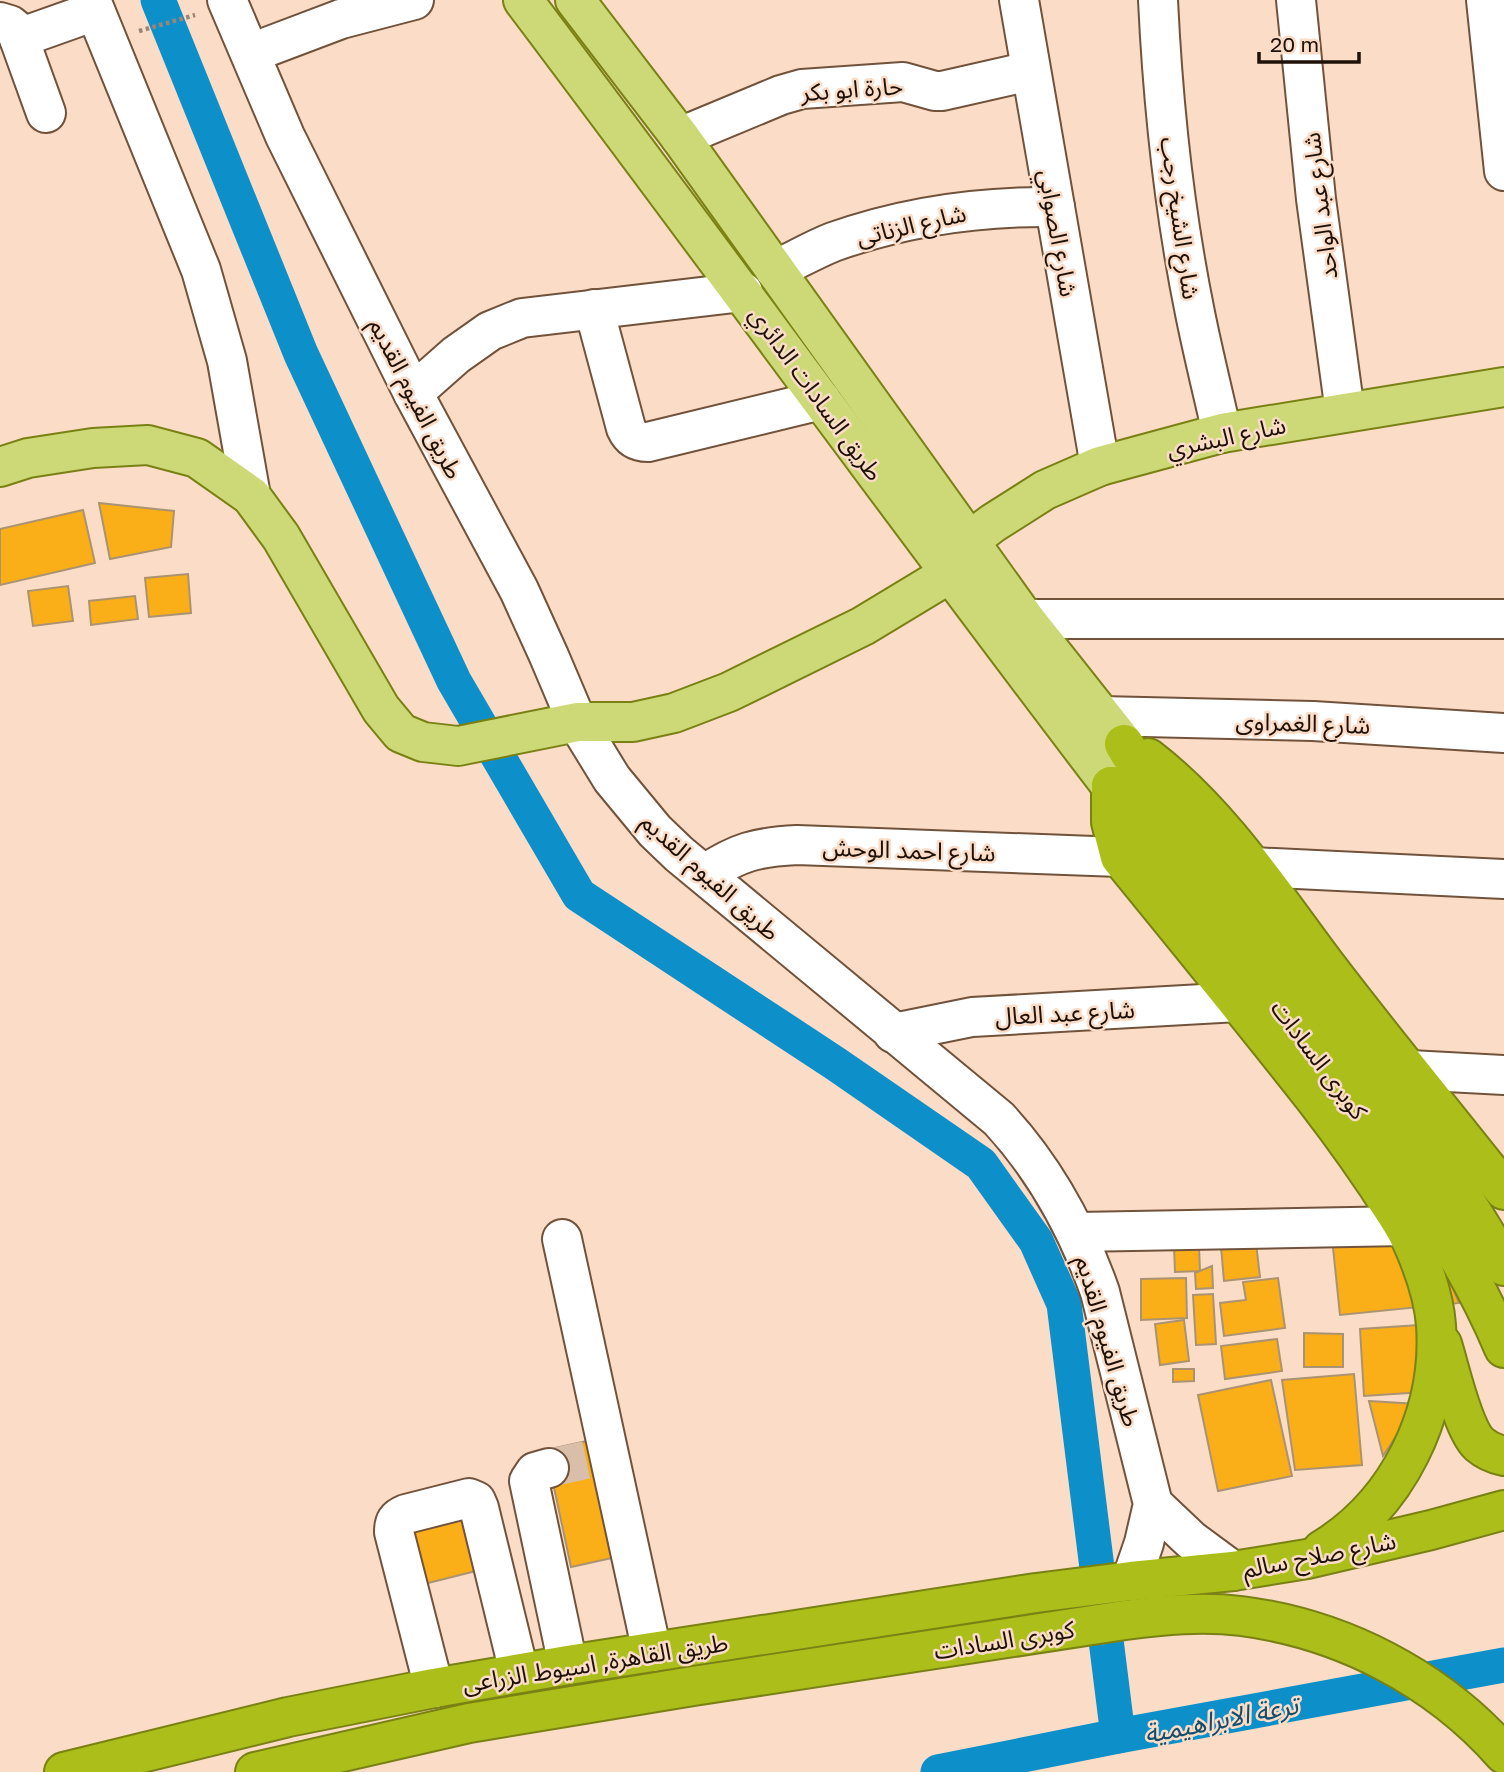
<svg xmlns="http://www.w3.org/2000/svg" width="1504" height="1772" font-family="'Golos Text','Noto Sans Arabic',sans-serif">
  <rect width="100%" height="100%" fill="#fadcc7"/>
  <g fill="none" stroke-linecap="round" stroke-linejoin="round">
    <g stroke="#0d8fc9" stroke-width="35">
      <path d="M158,0l143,354 153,327 125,214 257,169 145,100 55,77 28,63 54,432"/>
      <path d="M938,1772l180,-36 386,-71"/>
    </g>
  </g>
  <g fill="#faaf18" stroke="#ab9372" stroke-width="2">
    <path d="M99,503l75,8 -3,36 -61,12z"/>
    <path d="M83,510l12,53 -95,22v-56z"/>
    <path d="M188,574l3,39 -42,4 -4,-39z"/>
    <path d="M68,586l5,35 -40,5 -5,-35z"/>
    <path d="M135,596l3,23 -47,6 -2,-24z"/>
    <path d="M1429,1229l30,74 -119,12 -8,-77z"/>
    <path d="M1256,1243l4,34 -36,4 -3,-34z"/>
    <path d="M1199,1246l1,25 -25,1 -1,-25z"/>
    <path d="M1212,1266l1,22 -17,1 -1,-16z"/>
    <path d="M1186,1278l1,40 -46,2v-41z"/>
    <path d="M1278,1278l7,50 -61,8 -4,-33 26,-3 -3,-18z"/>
    <path d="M1213,1294l3,50 -20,1 -3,-50z"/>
    <path d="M1184,1320l5,41 -29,4 -5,-41z"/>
    <path d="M1434,1324l5,67 -75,5 -4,-67z"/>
    <path d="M1304,1333l39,1v33h-39z"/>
    <path d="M1277,1339l5,32 -57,8 -4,-33z"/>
    <path d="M1173,1369h21v12l-21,1z"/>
    <path d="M1354,1374l8,91 -67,5 -13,-90z"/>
    <path d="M1271,1380l21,96 -74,15 -20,-96z"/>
    <path d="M1369,1401l48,3 -34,52z"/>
    <path d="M587,1441l25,117 -41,9 -25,-117z"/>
    <path d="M461,1509l15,62 -52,13 -15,-63z"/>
  </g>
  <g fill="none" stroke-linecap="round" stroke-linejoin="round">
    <path stroke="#d9beaa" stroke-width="38" stroke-dasharray="38 19" stroke-linecap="butt" d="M549,1468l42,-9"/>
    <defs>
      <g id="minor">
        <path d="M91,0l110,270 26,91 24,135"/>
        <path d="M227,0l58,136 128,257 106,197 30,66 28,66 35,57 43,52 24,23 320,265c47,51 78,108 101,173l53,212 -9,39 -13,38"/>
        <path d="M1019,0l81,466"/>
        <path d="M1158,0c5,105 16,210 37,313 8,40 18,80 27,120"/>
        <path d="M1296,0l20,199 29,213"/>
        <path d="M1486,0l18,171"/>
        <path d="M0,22l10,3 6,5 30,83"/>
        <path d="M19,38l76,-27"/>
        <path d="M251,53l90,-34 73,-19"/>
        <path d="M680,137l101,-42 21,-6 101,-7 32,9h7l88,-20"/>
        <path d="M775,270c19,-9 38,-20 58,-28 73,-26 145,-36 222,-35"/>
        <path d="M594,309l32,119c5,11 11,14 22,14l173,-42"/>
        <path d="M413,393l43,-38 34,-24 32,-13 221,-26"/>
        <path d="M1025,619h479"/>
        <path d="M1101,716l212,5 191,12"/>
        <path d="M1253,867l251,12"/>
        <path d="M705,874c33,-22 52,-27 92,-29l323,12"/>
        <path d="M893,1033l79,-16 266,-15"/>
        <path d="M1410,1070l94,5"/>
        <path d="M1077,1232l328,-6"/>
        <path d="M562,1239l90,413"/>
        <path d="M549,1468l-14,4 -6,9 39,184"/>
        <path d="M1153,1504l38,36 42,31"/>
        <path d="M434,1688l-40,-156c0,-10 2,-14 12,-18l63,-16 7,3 3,7 40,164"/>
      </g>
      <g id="major">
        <path d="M523,0c197,261 389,526 588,786"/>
        <path d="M575,0l105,137 345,482 99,125"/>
        <path d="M0,467l28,-9 65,-10 55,-3 49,13 54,38 30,41 100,172 20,24 22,9 35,4 119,-24h56l41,-9 55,-21 134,-66 86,-52"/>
        <path d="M969,541l24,-18 52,-33 55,-24 122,-33 282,-46"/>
      </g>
      <g id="highway">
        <path d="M1124,744l29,48c119,155 255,303 351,474"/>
        <path d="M1148,758c73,56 125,137 180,210 57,75 118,148 176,222"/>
        <path d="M1111,786v36l9,35c58,71 116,142 173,214 30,37 58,75 85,115 12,19 26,37 35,58 11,25 21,55 23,81 6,89 -38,179 -114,225"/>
        <path d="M1111,786c63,83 127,165 190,247 76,99 154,199 203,315"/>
        <path d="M1442,1344c8,25 20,83 37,100 7,6 16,10 25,12"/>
        <path d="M64,1772l224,-55 146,-29 134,-23 468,-72 95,-12 102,-10 74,-12 124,-29 73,-20"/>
        <path d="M255,1772l214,-49 224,-37 432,-66c38,-5 77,-9 116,-4 101,13 196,62 263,138"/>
      </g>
    </defs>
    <use href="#minor" stroke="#71523b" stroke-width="42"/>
    <use href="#major" stroke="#7a8114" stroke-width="42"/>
    <use href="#highway" stroke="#7a8114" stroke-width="42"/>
    <path stroke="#9c8575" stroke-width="4.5" stroke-dasharray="3.5 3.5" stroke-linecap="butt" d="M139,31l56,-16"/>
    <use href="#minor" stroke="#fff" stroke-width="38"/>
    <use href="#major" stroke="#cdd876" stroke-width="38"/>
    <use href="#highway" stroke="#abbe1a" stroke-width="38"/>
  </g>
  <g text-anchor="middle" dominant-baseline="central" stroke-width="5" stroke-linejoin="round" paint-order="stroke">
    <g font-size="24" fill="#1e1108" stroke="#fadcc7">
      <text transform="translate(852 88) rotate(-4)">حارة ابو بكر</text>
      <text transform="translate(1319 206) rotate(-97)">شارع عبد الواحد</text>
      <text transform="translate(1181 218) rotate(82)">شارع الشيخ رجب</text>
      <text transform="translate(911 224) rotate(-13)">شارع الزناتى</text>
      <text transform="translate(1059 233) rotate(80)">شارع الصوابي</text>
      <text transform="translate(817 393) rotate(54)">طريق السادات الدائري</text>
      <text transform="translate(417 398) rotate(63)">طريق الفيوم القديم</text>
      <text transform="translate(1226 436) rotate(-12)">شارع البشري</text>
      <text transform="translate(1303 722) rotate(2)">شارع الغمراوى</text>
      <text transform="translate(909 849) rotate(2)">شارع احمد الوحش</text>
      <text transform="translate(711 876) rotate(42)">طريق الفيوم القديم</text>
      <text transform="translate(1065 1012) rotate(-3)">شارع عبد العال</text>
      <text transform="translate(1320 1059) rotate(53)">كوبرى السادات</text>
      <text transform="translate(1109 1341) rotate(74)">طريق الفيوم القديم</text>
      <text transform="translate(1319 1554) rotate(-11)">شارع صلاح سالم</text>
      <text transform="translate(1004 1639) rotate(-9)">كوبرى السادات</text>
      <text transform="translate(595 1662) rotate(-9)">طريق القاهرة, اسيوط الزراعى</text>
    </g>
    <g font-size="26" font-style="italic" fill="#144e6d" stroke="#fadcc7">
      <text transform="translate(1221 1719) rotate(-11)">ترعة الابراهيمية</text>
    </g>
  </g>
  <path d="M1259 52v10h100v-10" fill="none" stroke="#1e1108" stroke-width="3.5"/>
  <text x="1270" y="52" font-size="21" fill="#1e1108" stroke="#fadcc7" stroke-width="5" paint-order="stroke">20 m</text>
</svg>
